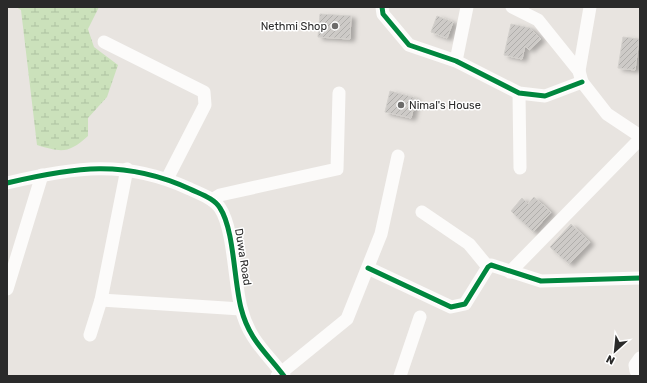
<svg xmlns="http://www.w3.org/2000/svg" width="647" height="383" font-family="Rubik,sans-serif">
  <defs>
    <pattern id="wetland-marsh" width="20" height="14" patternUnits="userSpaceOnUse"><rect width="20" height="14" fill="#cbe1bb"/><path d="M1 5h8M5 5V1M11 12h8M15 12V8" fill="none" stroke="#aec1a1"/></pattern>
    <pattern id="building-hatch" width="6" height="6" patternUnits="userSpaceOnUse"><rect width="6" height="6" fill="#cdcac7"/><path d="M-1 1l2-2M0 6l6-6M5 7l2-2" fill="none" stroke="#b0aeab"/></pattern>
    <filter id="shadow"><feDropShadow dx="4.5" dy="2.5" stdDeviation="2" flood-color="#0004"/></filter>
  </defs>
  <rect width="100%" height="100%" fill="#e8e4e0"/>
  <path fill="url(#wetland-marsh)" d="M16,7h83l-11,22 6,18 24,18 -11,32 -19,21v18c-19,17 -25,17 -51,9l-16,-135z"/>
  <g fill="url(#building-hatch)" stroke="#d3d0cc" filter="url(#shadow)">
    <path d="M320,14l31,2 -1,23 -32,-2z"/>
    <path d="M437,16l16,6 -6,16 -16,-6z"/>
    <path d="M511,24l19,4 11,11 -12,11 -4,-4 -3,13 -18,-4z"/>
    <path d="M623,37l16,2 -4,31 -17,-2z"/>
    <path d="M390,91l26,7 -5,20 -26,-6z"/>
    <path d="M534,197l17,15 -18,20 -22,-21 11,-13 6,6z"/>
    <path d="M571,224l19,18 -21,22 -19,-17z"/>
  </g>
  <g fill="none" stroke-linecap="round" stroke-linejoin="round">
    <g stroke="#fcfbfa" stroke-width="13">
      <path d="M382,7l1,7 26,31 47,16 63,32 26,3 37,-14"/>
      <path d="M512,7l26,13 41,51 3,11 25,32 33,22"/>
      <path d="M104,42l100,50 1,13 -38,74"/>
      <path d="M456,61l11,-54"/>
      <path d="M579,71l11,-64"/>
      <path d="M519,93l1,75"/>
      <path d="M7,183c67,-16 118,-24 183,6 10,5 24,9 30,19 14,21 14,73 21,100 8,32 25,44 43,68"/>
      <path d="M212,200l8,-5 117,-26 2,-76"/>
      <path d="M422,212l47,32 19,23"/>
      <path d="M368,268l83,39 14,-3 23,-37 3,-2 50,16 99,-3"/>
      <path d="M510,272l130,-133"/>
      <path d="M7,289l35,-114"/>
      <path d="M101,300l140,9"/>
      <path d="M90,335l11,-35 26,-131"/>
      <path d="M640,358l-5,7 1,6 4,3"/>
      <path d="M277,376l70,-57 34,-85 17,-78"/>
      <path d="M400,376l20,-59"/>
    </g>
    <defs>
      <g id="cycleway">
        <path d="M382,7l1,7 26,31 47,16 63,32 26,3 37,-14"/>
        <path d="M7,183c67,-16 118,-24 183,6 10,5 24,9 30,19 14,21 14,73 21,100 8,32 25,44 43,68"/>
        <path d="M368,268l83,39 14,-3 23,-37 3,-2 50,16 99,-3"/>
      </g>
    </defs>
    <use href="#cycleway" stroke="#fff" stroke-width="8"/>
    <use href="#cycleway" stroke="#00873e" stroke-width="5"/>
  </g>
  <g fill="#6c6b6a" stroke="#fff" stroke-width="1.5">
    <circle cx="335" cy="26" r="4"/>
    <circle cx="401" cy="105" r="4"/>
  </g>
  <g text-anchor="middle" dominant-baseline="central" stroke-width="3" stroke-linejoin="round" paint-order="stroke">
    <g font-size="11" fill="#2a2a2a" stroke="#fff" text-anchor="end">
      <text x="327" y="26">Nethmi Shop</text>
      <text x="409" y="105" text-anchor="start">Nimal's House</text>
    </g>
    <g font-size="11" fill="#2a2a2a" stroke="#fff">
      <text transform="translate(243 257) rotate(81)">Duwa Road</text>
    </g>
  </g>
  <rect width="647" height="383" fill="none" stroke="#2a2a2a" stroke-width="16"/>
  <g transform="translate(615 351) rotate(207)" stroke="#ffffff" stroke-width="3" paint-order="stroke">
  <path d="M0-3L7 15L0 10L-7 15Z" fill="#2a2a2a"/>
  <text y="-6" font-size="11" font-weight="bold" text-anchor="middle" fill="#2a2a2a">N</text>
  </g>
</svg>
